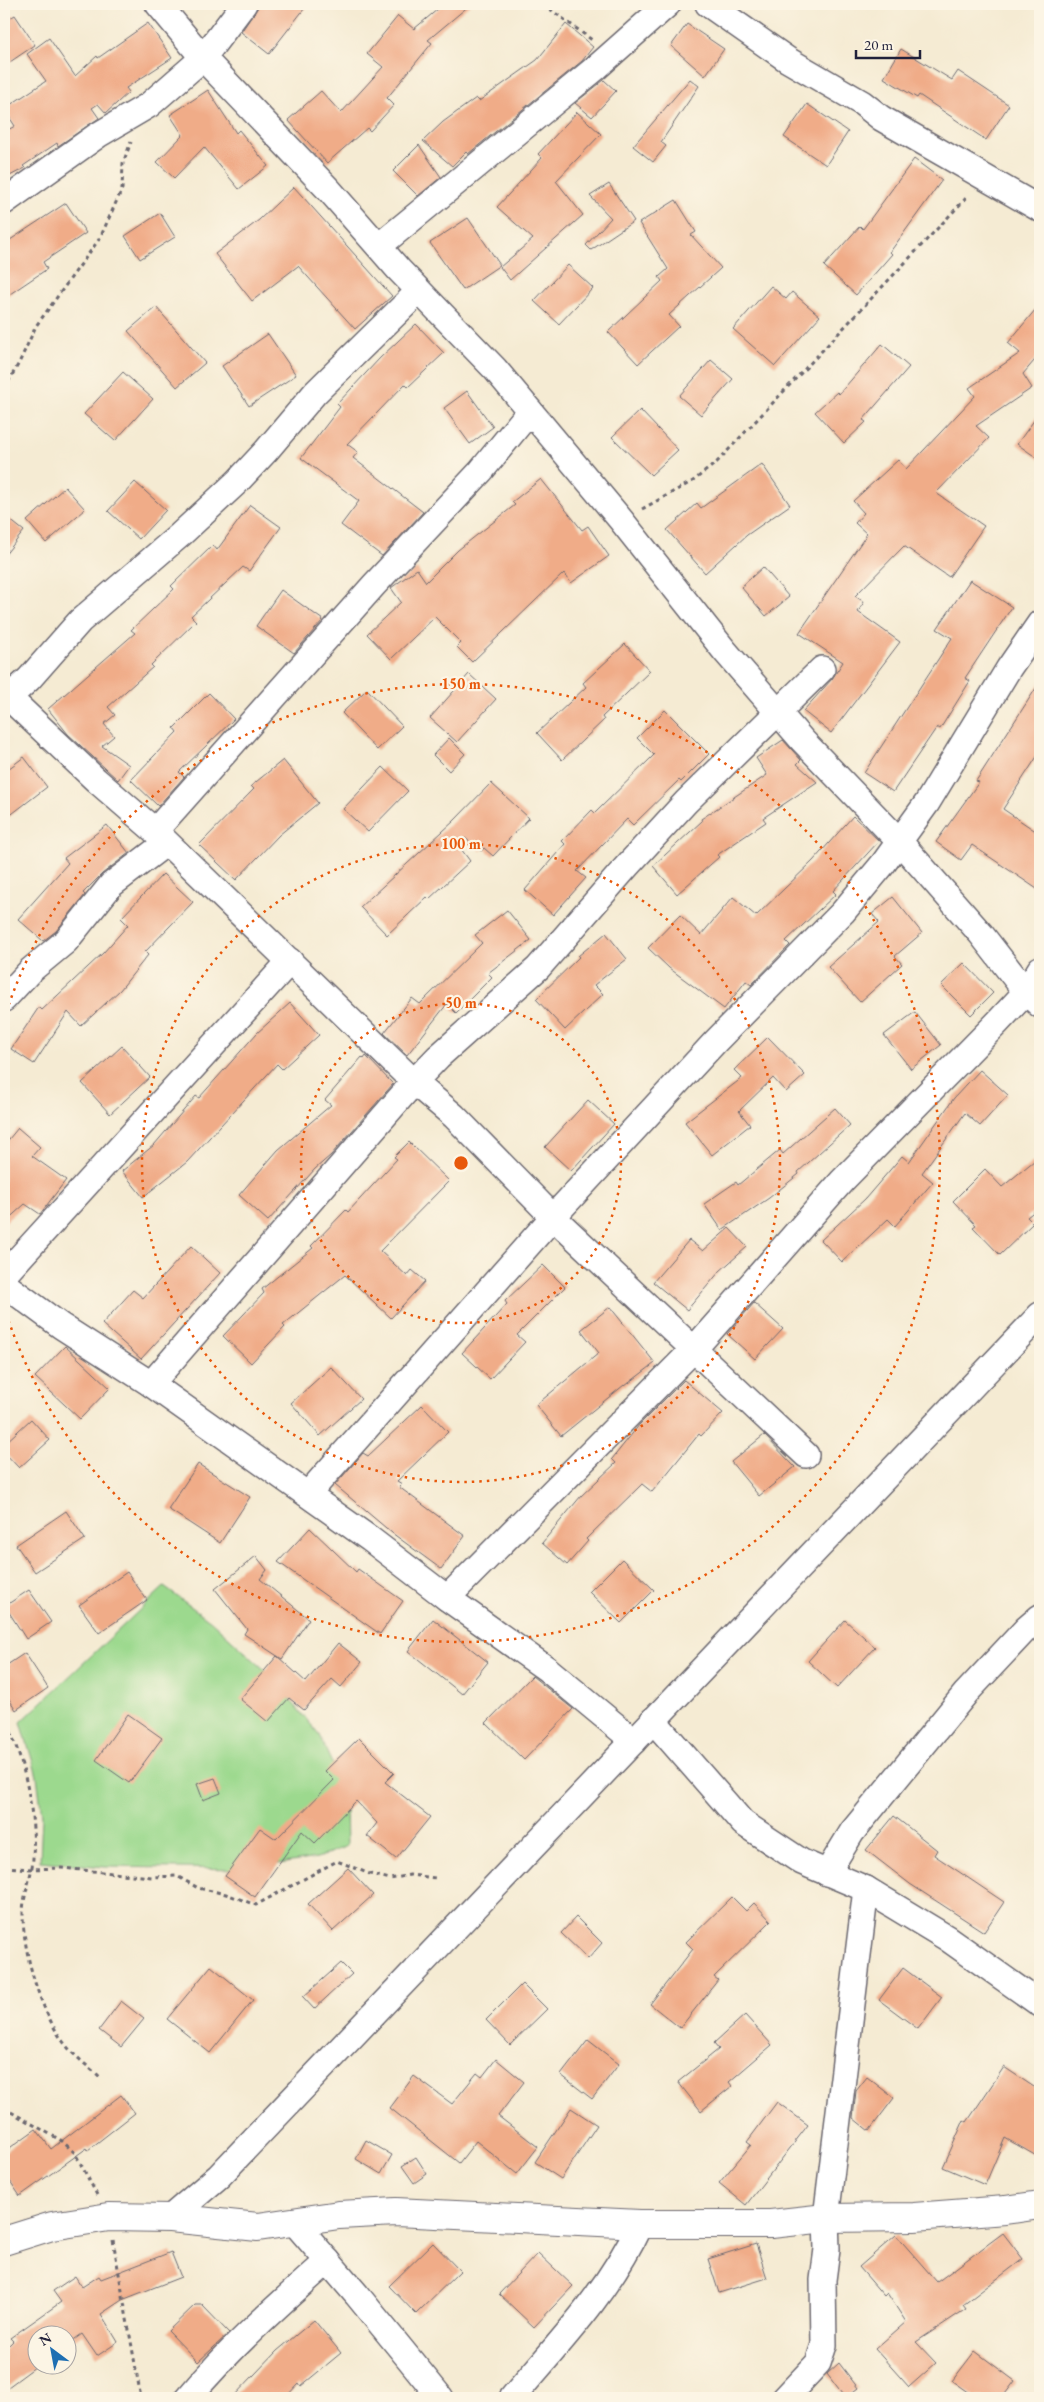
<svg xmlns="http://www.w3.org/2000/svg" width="1044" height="2402" font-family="'EB Garamond',serif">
  <rect width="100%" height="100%" fill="#fcf5e5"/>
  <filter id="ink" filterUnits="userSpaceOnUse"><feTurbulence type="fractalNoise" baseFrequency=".02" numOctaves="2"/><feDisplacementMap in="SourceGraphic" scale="10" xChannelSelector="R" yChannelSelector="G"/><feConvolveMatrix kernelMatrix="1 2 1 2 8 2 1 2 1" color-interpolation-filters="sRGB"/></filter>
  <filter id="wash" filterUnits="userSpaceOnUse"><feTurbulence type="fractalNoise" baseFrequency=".0096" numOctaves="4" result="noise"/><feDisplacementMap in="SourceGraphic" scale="20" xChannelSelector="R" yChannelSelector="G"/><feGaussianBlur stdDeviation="1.12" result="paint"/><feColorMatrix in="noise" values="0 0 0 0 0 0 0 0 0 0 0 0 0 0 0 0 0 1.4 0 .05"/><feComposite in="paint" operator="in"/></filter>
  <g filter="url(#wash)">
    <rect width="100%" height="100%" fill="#f5ebd3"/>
    <path fill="#9cd98e" stroke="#5f7e64" d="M164,1587l47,34 55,50 52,62 18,39 10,34 1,40 -30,12 -70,11 -142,-2 -65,-6 2,-45 -5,-40 -16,-54z"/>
    <g id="blocks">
      <g fill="#f0ac88">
        <path d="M260,4h48l-39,50 -28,-22z"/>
        <path d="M444,4h27l-43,36 4,3 -45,55 7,7 -24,26 -3,-3 -40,35 -39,-43 33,-29 20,22 42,-46 -16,-13 31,-38 16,13z"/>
        <path d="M15,15l20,30 -31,21v-44z"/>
        <path d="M148,23l24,35 -46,30 3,4 -23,21 -8,-9 -6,4 7,10 -41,28 -1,-3 -34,23 2,2 -21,11v-47l11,-6 -11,-17 42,-28 -19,-27 22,-16 26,38 22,-20 1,2z"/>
        <path d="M566,24l27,23 -11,14 -114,93 -2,-2 -14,14 -29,-25 20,-19 33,-24 3,3 58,-41z"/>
        <path d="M687,24l37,25 -19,27 -34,-30z"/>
        <path d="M901,49l51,31 6,-9 51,34 -23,35 -67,-45 -2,3 -33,-20z"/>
        <path d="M690,79l9,7 -38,56 5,4 -13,16 -20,-16z"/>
        <path d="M604,80l12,11 -24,26 -17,-14z"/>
        <path d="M208,90l28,43 3,-3 29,36 -29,23 -35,-42 -30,31 -17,-16 26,-27 -13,-20z"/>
        <path d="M807,104l41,28 -22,33 -42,-28z"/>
        <path d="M577,112l24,22 -45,47 27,34 -73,65 -10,-13 33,-28 -36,-32 45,-49 -4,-4z"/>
        <path d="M419,145l22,32 -23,19 -25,-25z"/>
        <path d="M914,159l28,21 -52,72 2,2 -36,41 -32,-29 36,-40 3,3z"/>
        <path d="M609,184l25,37 -43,29 -5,-5 25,-27 -21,-22z"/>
        <path d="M294,187l98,109 -37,33 -57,-63 -46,35 -37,-47 44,-34z"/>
        <path d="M676,200l20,32 -5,3 30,33 -52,47 10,11 -41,38 -30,-32 54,-51 -3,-4 9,-8 -29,-46z"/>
        <path d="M66,203l20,30 -43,29 4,7 -43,29v-54z"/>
        <path d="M160,213l15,24 -35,22 -15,-23z"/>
        <path d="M468,218l32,47 -37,25 -33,-47z"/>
        <path d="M568,265l25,23 -34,36 -25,-23z"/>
        <path d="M771,286l15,13 6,-7 28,24 -45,50 -42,-37z"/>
        <path d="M1040,304v50l-17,20 9,14 -56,38 13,12 -53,55 48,33 -35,51 -45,-31 -49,50 9,6 -6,10 42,30 -69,91 -28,-22 29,-32 11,-17 -44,-29 68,-99 -12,-11 9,-10 -11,-12 45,-41 8,9 69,-73 -6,-8 51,-35 -12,-10z"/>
        <path d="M156,307l49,56 -28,24 -49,-56z"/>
        <path d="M416,324l28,29 -36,34 -3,-3 -58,60 11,8 -5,6 70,54 -41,44 -41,-31 18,-24 -58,-43 39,-51 -3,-3 43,-46z"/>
        <path d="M268,334l28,41 -47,31 -27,-40z"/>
        <path d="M882,344l27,23 -46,53 3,2 -22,21 -29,-31 22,-20 2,2z"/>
        <path d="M711,360l22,19 -32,36 -22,-19z"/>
        <path d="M123,372l30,27 -38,42 -31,-27z"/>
        <path d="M467,391l26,36 -23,17 -26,-36z"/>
        <path d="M640,410l38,40 -27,25 -39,-38z"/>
        <path d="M1040,412v48l-23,-16z"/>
        <path d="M762,464l28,41 -43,30 -42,38 -38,-43 30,-27 4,5z"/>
        <path d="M541,479l41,51 6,-4 21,30 -38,27 -7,-10 -92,89 -15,-15 4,-4 -26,-26 -44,42 -24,-25 34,-32 -10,-14 26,-19 9,13 32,-32 57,-45 -3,-3z"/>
        <path d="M135,482l31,28 -27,29 -31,-28z"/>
        <path d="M65,487l20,22 -39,34 -19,-22z"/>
        <path d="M250,505l31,22 -32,44 -6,-4 -52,49 5,5 -45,44 2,2 -45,40 7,8 -11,9 10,12 -12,10 27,19 -11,15 -50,-46 -20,-25 87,-76 -4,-3 43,-41 -3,-3 42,-41 4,5z"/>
        <path d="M4,515l20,16 -20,25z"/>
        <path d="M763,567l26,30 -23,19 -25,-29z"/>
        <path d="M970,580l42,27 -47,71 5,3 -30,48 -3,-2 -44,65 -29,-19 88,-135 -15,-9z"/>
        <path d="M281,590l42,30 -29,33 -38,-27z"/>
        <path d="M625,644l25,27 -48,46 2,3 -42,40 -25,-27 49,-46 -3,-4z"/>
        <path d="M469,674l27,25 -39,43 -27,-24z"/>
        <path d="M1040,682v70l-37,57 37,25v57l-68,-46 -11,15 -25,-18 43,-60 -3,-1z"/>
        <path d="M367,689l35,37 -25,24 -35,-37z"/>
        <path d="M209,693l25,26 -55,53 5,5 -26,29 -27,-26 46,-48 -3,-4z"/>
        <path d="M665,710l44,44 -28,28 -2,-2 -46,45 -6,-6 -50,52 9,7 -33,37 -28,-25 40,-46 -3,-3 30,-31 3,3 59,-58 -17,-17z"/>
        <path d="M449,738l16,16 -16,17 -16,-16z"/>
        <path d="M783,740l18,20 -4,4 20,18 -54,36 3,4 -49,33 2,2 -42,37 -24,-28 49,-45 -1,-2 66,-44 -11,-17z"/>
        <path d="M24,757l23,30 -43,33v-48z"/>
        <path d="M283,760l35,43 -39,32 -43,45 -37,-35 55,-56 -3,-3z"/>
        <path d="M383,767l25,24 -40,41 -25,-23z"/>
        <path d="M491,783l38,35 -36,38 -9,-8 -3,3 -16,-13 -7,7 12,16 -41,38 -2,-2 -40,38 -27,-28 94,-86z"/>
        <path d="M853,816l26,25 -46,50 3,3 -50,47 4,4 -39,40 -5,-4 -22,28 -55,-41 -21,-20 32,-33 21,20 32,-38 23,19 57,-55z"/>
        <path d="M107,825l22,28 -27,21 -19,19 2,2 -29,36 -13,10 -25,-22 50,-56 -4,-5z"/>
        <path d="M163,874l30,28 -48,50 3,3 -28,35 -39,36 -13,-14 -34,52 -23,-15 28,-42 3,3 61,-57 25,-28 -7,-7z"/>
        <path d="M893,897l29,36 -27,23 7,8 -42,38 -32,-35 51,-45 -7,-8z"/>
        <path d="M507,910l24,30 -43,33 4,4 -36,36 -9,-9 -40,51 -23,-22 28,-35 8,6 62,-61 -7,-8z"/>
        <path d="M606,933l21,26 -33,26 9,9 -38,36 -29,-31 43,-42 -1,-1z"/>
        <path d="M964,963l29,30 -22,22 -30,-30z"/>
        <path d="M290,1003l29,32 -37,34 -5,-5 -90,98 -44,35 -21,-26 32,-26 42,-49 3,2 58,-65z"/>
        <path d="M915,1012l26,33 -30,24 -27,-34z"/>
        <path d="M768,1037l37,38 -19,17 -13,-14 -34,33 11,14 -38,30 -27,-33 57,-44 -8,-8z"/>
        <path d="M122,1046l28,31 -40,37 -28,-31z"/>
        <path d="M366,1056l27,28 -62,71 -16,14 -47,52 -29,-26 39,-45 53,-45 -6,-5 37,-43 2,2z"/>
        <path d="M980,1070l28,25 -28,31 -15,-13 -43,60 11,9 -38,44 -7,-7 -46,43 -21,-22 44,-41 37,-43 7,6 45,-64z"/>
        <path d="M588,1100l26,24 -43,47 -26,-24z"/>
        <path d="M835,1108l15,17 -52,47 1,2 -30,24 -47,32 -18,-26 32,-22 2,3 42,-35 3,4z"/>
        <path d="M18,1128l22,19 -8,9 34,24 -26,34 -15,-10 -21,19v-78z"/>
        <path d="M409,1142l40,39 -69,70 27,25 5,-6 13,11 -34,37 -46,-43 -62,50 2,2 -34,36 -28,-27 41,-43 -2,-4 51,-41 -2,-2 35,-36 2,2 49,-53 -3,-2z"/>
        <path d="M1040,1156v51l-13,10 6,6 -33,32 -27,-28 3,-2 -23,-24 32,-32 17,18z"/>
        <path d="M729,1228l18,19 -27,24 -33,39 -34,-28 36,-42 14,11z"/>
        <path d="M191,1246l29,27 -79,86 -39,-35 31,-34 10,8z"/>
        <path d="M543,1265l22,22 -48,48 8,7 -35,37 -28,-26 45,-49 -2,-3z"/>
        <path d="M754,1303l29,26 -28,30 -28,-25z"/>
        <path d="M610,1307l45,56 -30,23 -1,-1 -63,51 -25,-31 63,-52 -18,-23z"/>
        <path d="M65,1346l45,42 -30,31 -45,-42z"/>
        <path d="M331,1367l30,32 -41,37 -29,-33z"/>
        <path d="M684,1380l39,33 -22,23 -2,-2 -47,58 -10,-8 -56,55 2,2 -21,24 -25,-22 39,-47 35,-33 -4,-4 28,-35z"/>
        <path d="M422,1405l26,27 -51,49 5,3 -3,3 66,49 -24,33 -49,-36 -57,-48 28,-32 5,3z"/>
        <path d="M31,1419l19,21 -31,28 -15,-16v-8z"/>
        <path d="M764,1435l31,32 -36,29 -28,-34z"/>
        <path d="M198,1464l52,33 -30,46 -52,-34z"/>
        <path d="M66,1511l19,28 -50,33 -19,-27z"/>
        <path d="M310,1528l46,44 2,-3 45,32 -23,33 -102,-72z"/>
        <path d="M256,1556l11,14 -7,9 49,40 -27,40 -38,-25 3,-5 -32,-40z"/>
        <path d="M622,1559l32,31 -33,33 -32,-31z"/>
        <path d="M127,1572l20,28 -48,33 -20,-28z"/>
        <path d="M29,1590l22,32 -25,17 -21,-33z"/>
        <path d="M433,1619l55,43 -26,32 -54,-43z"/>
        <path d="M845,1620l30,27 -38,41 -29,-27z"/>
        <path d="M338,1643l24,19 -21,25 -9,-8 -28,31 -15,-12 -21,24 -28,-23 37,-43 29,26z"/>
        <path d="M25,1653l23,35 -32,22 -12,-19v-24z"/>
        <path d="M532,1676l41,33 -49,51 -38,-37z"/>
        <path d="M128,1714l34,24 -33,45 -33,-23z"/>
        <path d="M359,1738l35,35 -9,9 45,35 -34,42 -29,-23 10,-13 -21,-22 -41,42 -13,-12 -47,66 -30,-21 35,-48 16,11 58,-59 -9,-9z"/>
        <path d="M215,1778l6,15 -18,7 -6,-16z"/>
        <path d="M894,1816l43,34 -3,5 70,47 -20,30 -74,-48 -44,-34z"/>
        <path d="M348,1868l25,27 -40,36 -25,-27z"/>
        <path d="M732,1897l14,14 8,-8 17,18 -57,56 4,3 -38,48 -30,-24 43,-55 -7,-7z"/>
        <path d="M576,1917l26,26 -14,16 -27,-26z"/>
        <path d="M341,1963l11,11 -38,35 -11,-12z"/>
        <path d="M211,1966l42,34 -43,53 -43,-34z"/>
        <path d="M903,1968l39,29 -24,32 -39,-29z"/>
        <path d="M522,1984l25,25 -37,36 -24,-25z"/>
        <path d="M121,2001l23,18 -23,28 -22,-17z"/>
        <path d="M745,2015l27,30 -43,37 3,4 -31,25 -23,-29 41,-33 -5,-6z"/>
        <path d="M588,2040l31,24 -27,35 -31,-24z"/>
        <path d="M496,2059l28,23 -26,34 40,31 -21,27 -41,-33 -17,22 -69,-55 24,-32 38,28 25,-31 5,4z"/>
        <path d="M1004,2067l36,24v67l-35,-20 -20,47 -42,-18 21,-47 3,2z"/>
        <path d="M867,2077l27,21 -25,33 -16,-13 3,-27z"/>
        <path d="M121,2095l14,18 -47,37 -1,-2 -67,48 -16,-24v-20l32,-23 15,20z"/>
        <path d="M777,2102l31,23 -62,80 -27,-22 32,-38 -4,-3z"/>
        <path d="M571,2108l26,17 -36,54 -26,-17z"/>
        <path d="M366,2140l26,15 -11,19 -25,-15z"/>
        <path d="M416,2157l11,17 -13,9 -12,-17z"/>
        <path d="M1003,2233l20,26 -60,46 3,4 -50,33 20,21 -27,24 -34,-38 31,-27 -19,-29 -3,3 -25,-29 37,-32 41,47z"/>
        <path d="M433,2243l27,28 -44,43 -27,-28z"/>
        <path d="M756,2244l11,34 -48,15 -11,-34z"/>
        <path d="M171,2252l10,25 -59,23 -21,14 17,28 -21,14 -15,-22 -14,10v-10h-30l1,30 -35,26v-40l9,-9 -3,-3 51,-36 -8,-11 22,-15 7,11 17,-11 2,3z"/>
        <path d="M538,2253l35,33 -39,41 -35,-33z"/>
        <path d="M195,2305h7l27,28 -31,29 -30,-31z"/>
        <path d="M314,2320l27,33 -40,33 -2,-3 -14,15h-53l45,-47z"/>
        <path d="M975,2351l40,30 -13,17h-26l-24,-17z"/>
        <path d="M839,2363l19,25 -13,10 -18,-24z"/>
      </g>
    </g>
  </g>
  <g filter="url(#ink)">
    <use href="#blocks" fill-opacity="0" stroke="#6c6870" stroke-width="1"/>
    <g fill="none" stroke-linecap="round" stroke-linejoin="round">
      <defs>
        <g id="minor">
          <path d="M158,4l45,54 127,133 69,79 96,99 126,151 103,130 78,90 97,101 82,93 45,58 14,13"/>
          <path d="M708,4l80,56 74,43 19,15 159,91"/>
          <path d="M4,202l94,-67 51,-30 54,-47 41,-54"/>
          <path d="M379,246l218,-179 71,-63"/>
          <path d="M4,693l92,87 59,51 259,251 40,34 99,101 253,238"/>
          <path d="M8,698l21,-19 51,-58 100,-86 57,-53 29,-31 49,-58 104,-102"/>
          <path d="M155,831l219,-246 107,-114 49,-60"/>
          <path d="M4,999l27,-29 35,-29 45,-56 55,-42"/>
          <path d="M4,1275l286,-314"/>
          <path d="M4,1284l57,42 90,58 219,155 77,59 100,71 87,72"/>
          <path d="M151,1384l263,-302 24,-25 100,-89 89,-102 59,-64 136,-133"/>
          <path d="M308,1494l245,-277 163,-176 127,-129 40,-48 44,-61 82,-135 31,-45"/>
          <path d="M447,1598l248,-250 147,-167 155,-158 29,-31 14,-23"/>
          <path d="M653,1720l90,103 59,39 64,27 81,49 93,66"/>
          <path d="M827,1873l25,-41 114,-139 60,-64 14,-12"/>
          <path d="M170,2218l49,-42 821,-861"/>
          <path d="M294,2222l63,73 84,103"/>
          <path d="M188,2398c42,-50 91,-94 140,-137"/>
          <path d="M512,2398c47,-55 97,-107 128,-174"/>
          <path d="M785,2398l33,-35 6,-18 -1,-65 4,-31 -1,-31 40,-329"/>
        </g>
        <path id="tertiary" d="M4,2241l48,-15 57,-9 61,1 88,9 81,-12 57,-3 244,12h131l55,-6 88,-1 91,-7 35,-5"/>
      </defs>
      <use href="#minor" stroke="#6c6870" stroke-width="28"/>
      <use href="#tertiary" stroke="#6c6870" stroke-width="30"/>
      <g stroke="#6c6870" stroke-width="3" stroke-dasharray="4 4" stroke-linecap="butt">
        <path d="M543,4l49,36"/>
        <path d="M4,389l15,-26 17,-37 64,-88 22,-49 1,-26 8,-21"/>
        <path d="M642,509l51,-28 24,-19 252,-267"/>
        <path d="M4,1717c20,42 32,95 29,141 -1,19 -10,36 -10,56 0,41 19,104 46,135 9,10 21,19 31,28"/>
        <path d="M4,1867l28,2 30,-1 90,9 25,-1 21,12 28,6 30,11 81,-44 33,13 20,5 20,-4 26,3"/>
        <path d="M4,2108l58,33 13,12 22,42"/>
        <path d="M113,2240l28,158"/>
      </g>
      <use href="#minor" stroke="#fff" stroke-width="25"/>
      <use href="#tertiary" stroke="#fff" stroke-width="28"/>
    </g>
  </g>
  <g fill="none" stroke="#e8590c" stroke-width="2.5" stroke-dasharray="2.5 5">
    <circle cx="461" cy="1163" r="160"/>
    <circle cx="461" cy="1163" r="319"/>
    <path d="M4 1019A479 479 0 1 1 4 1307"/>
  </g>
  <circle cx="461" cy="1163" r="8" fill="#e8590c" stroke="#fcf5e5" stroke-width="2.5"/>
  <g font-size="15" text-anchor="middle" font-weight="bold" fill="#e8590c" stroke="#fcf5e5" stroke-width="4.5" stroke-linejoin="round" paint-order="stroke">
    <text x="461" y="689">150 m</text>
    <text x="461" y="849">100 m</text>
    <text x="461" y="1008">50 m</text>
  </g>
  <rect width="1044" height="2402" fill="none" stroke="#fcf5e5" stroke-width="20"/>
  <g transform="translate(52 2350) rotate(328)"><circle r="24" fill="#fcf5e5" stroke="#a5a1a1"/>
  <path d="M0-4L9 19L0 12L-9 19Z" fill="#1f6fb2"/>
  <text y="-8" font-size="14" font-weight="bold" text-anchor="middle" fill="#22223b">N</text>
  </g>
  <path d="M856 50v8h64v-8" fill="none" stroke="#22223b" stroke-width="2.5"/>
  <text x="864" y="50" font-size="15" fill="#22223b" stroke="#fcf5e5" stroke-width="4" paint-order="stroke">20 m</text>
</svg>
